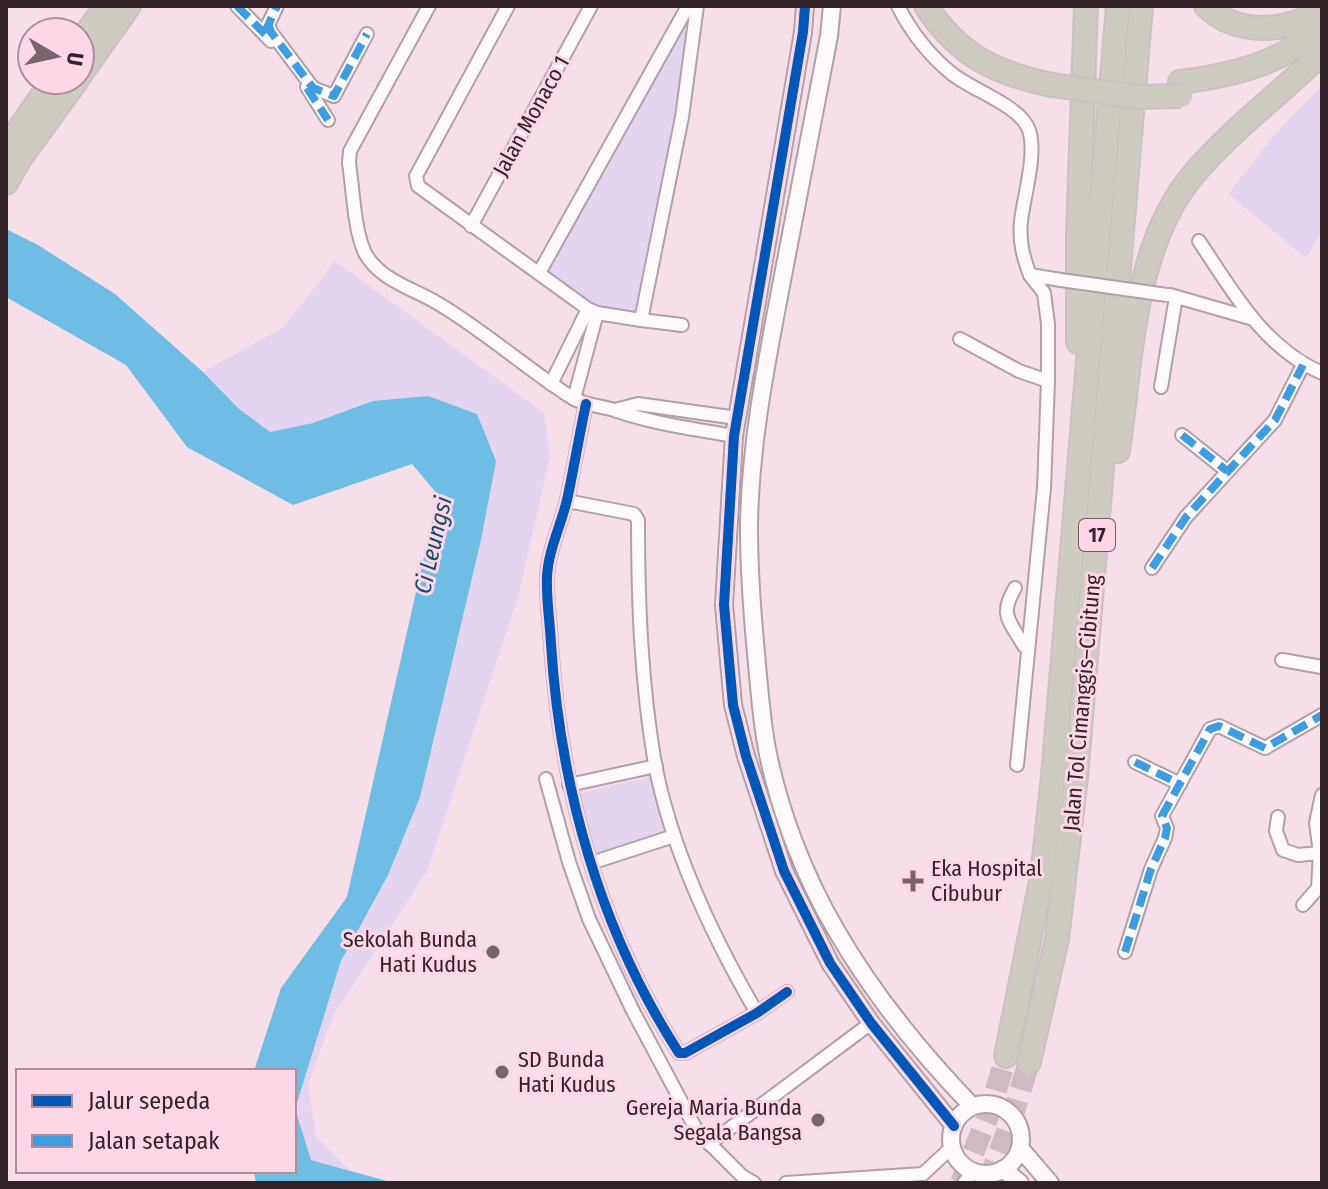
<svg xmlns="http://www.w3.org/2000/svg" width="1328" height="1189" font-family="'Fira Sans Condensed',sans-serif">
  <rect width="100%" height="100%" fill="#f6dfe8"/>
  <g fill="#e3d5f0">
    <path d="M683,28l7,10 -52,270 -3,5 -35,-1 -53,-34 -1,-12 130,-237z"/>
    <path d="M1320,88l2,10v134l-16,26 -78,-64 47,-60z"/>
    <path d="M335,261l209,152 6,43 -31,138 -92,277 -94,145 -25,69 8,52 33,33 -38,-10 -17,-50 47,-149 118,-333 22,-88 14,-79 -148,-51 -34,13 -43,9 -32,-24 -35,-36 81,-45z"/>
    <path d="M648,777l6,5 12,43 -1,8 -71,23 -17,-56 4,-7z"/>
  </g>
  <path fill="#6fbce4" d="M6,229l32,16 77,49 88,78 35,36 32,24 43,-9 60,-22 55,-5 49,18 19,47 -15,79 -61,257 -32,78 -47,86 -46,148 16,51 83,23h-138l-2,-12h40v-100h-40l27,-83 66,-91 91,-402 -26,-31 -119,41 -106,-58 -61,-82 -120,-68z"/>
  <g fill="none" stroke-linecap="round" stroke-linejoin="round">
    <g stroke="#cfb9c2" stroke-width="22" stroke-dasharray="22 11" stroke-linecap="butt">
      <path d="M961,1183l29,-72 16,-55"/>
      <path d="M988,1183l23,-62 18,-59"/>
    </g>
    <defs>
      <g id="street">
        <path d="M237,6l34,35"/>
        <path d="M429,6l-79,145 -1,12c4,26 5,67 16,90 15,28 50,36 74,51 47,28 89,66 135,95 14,7 29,7 43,12 38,13 78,18 117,25"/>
        <path d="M508,6l-92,170 2,10 170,123 9,4 44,7 41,-203 15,-111"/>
        <path d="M898,6c13,26 30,48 53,67 20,17 69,32 78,57 8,24 -5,66 -8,91 -2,20 2,36 9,54l31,5"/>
        <path d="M268,24l3,8 42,56 21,8 33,-62"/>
        <path d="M266,29l11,-23"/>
        <path d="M307,87l21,33"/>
        <path d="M471,226l120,-220"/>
        <path d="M1199,241c34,51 65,107 123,132"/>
        <path d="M539,273l149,-267"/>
        <path d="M1170,295l80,23"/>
        <path d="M641,320l41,5"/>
        <path d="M960,339l59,32 29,10"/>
        <path d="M551,384l37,-75"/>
        <path d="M1161,387l15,-90"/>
        <path d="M574,399l23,-86"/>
        <path d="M586,404c-7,32 -12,64 -19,96 -6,25 -19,51 -20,77 -1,22 3,45 4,67 9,143 49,287 128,409h6l72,-40 30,-21"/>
        <path d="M615,410l23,-6 99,14"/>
        <path d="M1182,435l45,36"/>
        <path d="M567,501l67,13 4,6c0,82 3,163 17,244 17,88 57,172 102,249"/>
        <path d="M1152,568l34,-51 89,-97 28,-55"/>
        <path d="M1015,588c-16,27 -6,32 9,58"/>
        <path d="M1282,660l40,7"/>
        <path d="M1135,762l45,22"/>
        <path d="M1017,765l27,-277 4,-107v-57l-4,-31 -14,-18"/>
        <path d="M546,779l23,83 20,57 44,92 64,120 45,45 12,7"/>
        <path d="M569,785l87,-19"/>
        <path d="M1278,817l-2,14 7,19 15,5 22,-2"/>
        <path d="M591,863l83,-27"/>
        <path d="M1303,905l15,-17 2,-35 -4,-30 6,-28"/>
        <path d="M1125,952l26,-83 14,-31 2,-10 -5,-12 48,-87 9,-3 46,22 57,-33"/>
        <path d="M709,1144l162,-121"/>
        <path d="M786,1183l137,-9 29,-27"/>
        <path d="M964,1183l8,-11"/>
      </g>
      <g id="secondary">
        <path d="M805,6l-2,26 -69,404 -10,169 9,100 13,51 38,115 46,92 41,60 83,103"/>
        <path d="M832,6l-3,30c-16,84 -32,167 -48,250 -15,79 -31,159 -32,240 0,42 3,85 7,127 3,32 5,64 11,96 12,61 37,127 69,181 38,66 84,122 136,176"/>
        <circle cx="986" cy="1139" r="35"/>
        <path d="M1020,1148l30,35"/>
        <path d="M1003,1169l17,14"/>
      </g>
      <g id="highway">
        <path d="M926,6c33,50 69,67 126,79"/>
        <path d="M1206,6c31,30 83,28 116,2"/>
        <path d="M80,42l26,-36"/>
        <path d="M80,75l49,-69"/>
        <path d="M1180,82c48,-6 112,-19 142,-61"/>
        <path d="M6,148l47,-68"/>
        <path d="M6,183l15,-26 56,-77"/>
        <path d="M1078,342v-109l8,-227"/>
        <path d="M1118,451c13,-88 15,-205 75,-276 38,-45 87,-81 129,-122"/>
        <path d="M1006,1056l36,-180 11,-100 65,-770"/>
        <path d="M1029,1062l28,-123 19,-162 65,-771"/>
      </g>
    </defs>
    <use href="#street" stroke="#b1a0a7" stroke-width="16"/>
    <use href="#secondary" stroke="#b1a0a7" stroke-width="20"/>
    <use href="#highway" stroke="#cbc0c4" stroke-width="26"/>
    <use href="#street" stroke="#fefafc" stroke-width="12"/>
    <use href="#secondary" stroke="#fefafc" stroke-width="16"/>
    <use href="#highway" stroke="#cecbc0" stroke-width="22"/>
    <defs>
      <path id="street-bridge" d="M1061,280l106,15"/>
      <path id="highway-bridge" d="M1052,85l85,12 44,-1"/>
    </defs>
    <use href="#street-bridge" stroke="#b1a0a7" stroke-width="16" stroke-linecap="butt"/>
    <use href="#highway-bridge" stroke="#cbc0c4" stroke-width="26" stroke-linecap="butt"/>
    <use href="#street-bridge" stroke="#fefafc" stroke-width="12"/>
    <use href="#highway-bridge" stroke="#cecbc0" stroke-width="22"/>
    <g stroke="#3e9ce1" stroke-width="8" stroke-dasharray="16 8" stroke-linecap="butt">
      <path d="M237,6l34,34"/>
      <path d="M268,24l3,8 42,56 21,8 33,-62"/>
      <path d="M265,32l12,-26"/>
      <path d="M307,88l21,32"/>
      <path d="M1182,435l45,36"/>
      <path d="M1152,568l34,-51 89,-97 28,-55"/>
      <path d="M1135,762l45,22"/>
      <path d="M1125,952l26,-83 14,-31 2,-10 -5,-12 48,-87 9,-3 46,22 57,-33"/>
    </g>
    <defs>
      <g id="cycleway">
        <path d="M805,6l-2,26 -69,404 -10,169 9,100 13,51 38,115 46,92 41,60 83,103"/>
        <path d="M586,404c-7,32 -12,64 -19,96 -6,25 -19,51 -20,77 -1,22 3,45 4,67 9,143 49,287 128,409h6l72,-40 30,-21"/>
      </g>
    </defs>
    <use href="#cycleway" stroke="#ffd6e6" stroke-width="15"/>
    <use href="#cycleway" stroke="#0057b8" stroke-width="10"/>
  </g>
  <g fill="#77656c" stroke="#ffd6e6" stroke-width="3">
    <path d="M909 869h8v8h8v8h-8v8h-8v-8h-8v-8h8z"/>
    <circle cx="493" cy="952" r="8"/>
    <circle cx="502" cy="1072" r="8"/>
    <circle cx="818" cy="1120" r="8"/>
  </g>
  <g text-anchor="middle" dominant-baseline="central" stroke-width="6" stroke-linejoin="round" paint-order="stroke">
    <rect fill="#ffd6e6" stroke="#705962" stroke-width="2" x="1079" y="519" width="36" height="32" rx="6"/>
    <g font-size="20" font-weight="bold" fill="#322329">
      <text x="1097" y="535">17</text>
    </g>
    <g font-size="22" fill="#322329" stroke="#ffd6e6">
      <text transform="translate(531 116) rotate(-61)">Jalan Monaco 1</text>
      <text transform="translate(1082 703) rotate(-85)">Jalan Tol Cimanggis–Cibitung</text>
    </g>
    <g font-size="22" fill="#322329" stroke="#ffd6e6" text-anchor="start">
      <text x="931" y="868">Eka Hospital<tspan x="931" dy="25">Cibubur</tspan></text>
      <text x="477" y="939" text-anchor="end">Sekolah Bunda<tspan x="477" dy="25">Hati Kudus</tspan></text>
      <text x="518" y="1059">SD Bunda<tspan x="518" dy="25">Hati Kudus</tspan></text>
      <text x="802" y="1107" text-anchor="end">Gereja Maria Bunda<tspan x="802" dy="25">Segala Bangsa</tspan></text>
    </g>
    <g font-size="24" font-style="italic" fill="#0f4f6b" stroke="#ffd6e6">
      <text transform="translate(433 545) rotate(-77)">Ci Leungsi</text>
    </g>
  </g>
  <rect width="1328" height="1189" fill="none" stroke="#322329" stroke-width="16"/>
  <rect x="16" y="1069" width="280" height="104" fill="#ffd6e6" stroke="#ad8e9a" stroke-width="2"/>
  <rect x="32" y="1095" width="40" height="12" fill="#0057b8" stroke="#ad8e9a" stroke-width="2"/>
  <text x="88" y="1109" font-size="24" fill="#322329">Jalur sepeda</text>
  <rect x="32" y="1135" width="40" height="12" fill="#3e9ce1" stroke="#ad8e9a" stroke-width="2"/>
  <text x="88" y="1149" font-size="24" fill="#322329">Jalan setapak</text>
  <g transform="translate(56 56) rotate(99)"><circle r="38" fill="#ffd6e6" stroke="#ad8e9a" stroke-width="2"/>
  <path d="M0-6L14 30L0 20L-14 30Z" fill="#77656c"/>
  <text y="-12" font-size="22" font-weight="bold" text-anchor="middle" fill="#322329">U</text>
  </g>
</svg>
